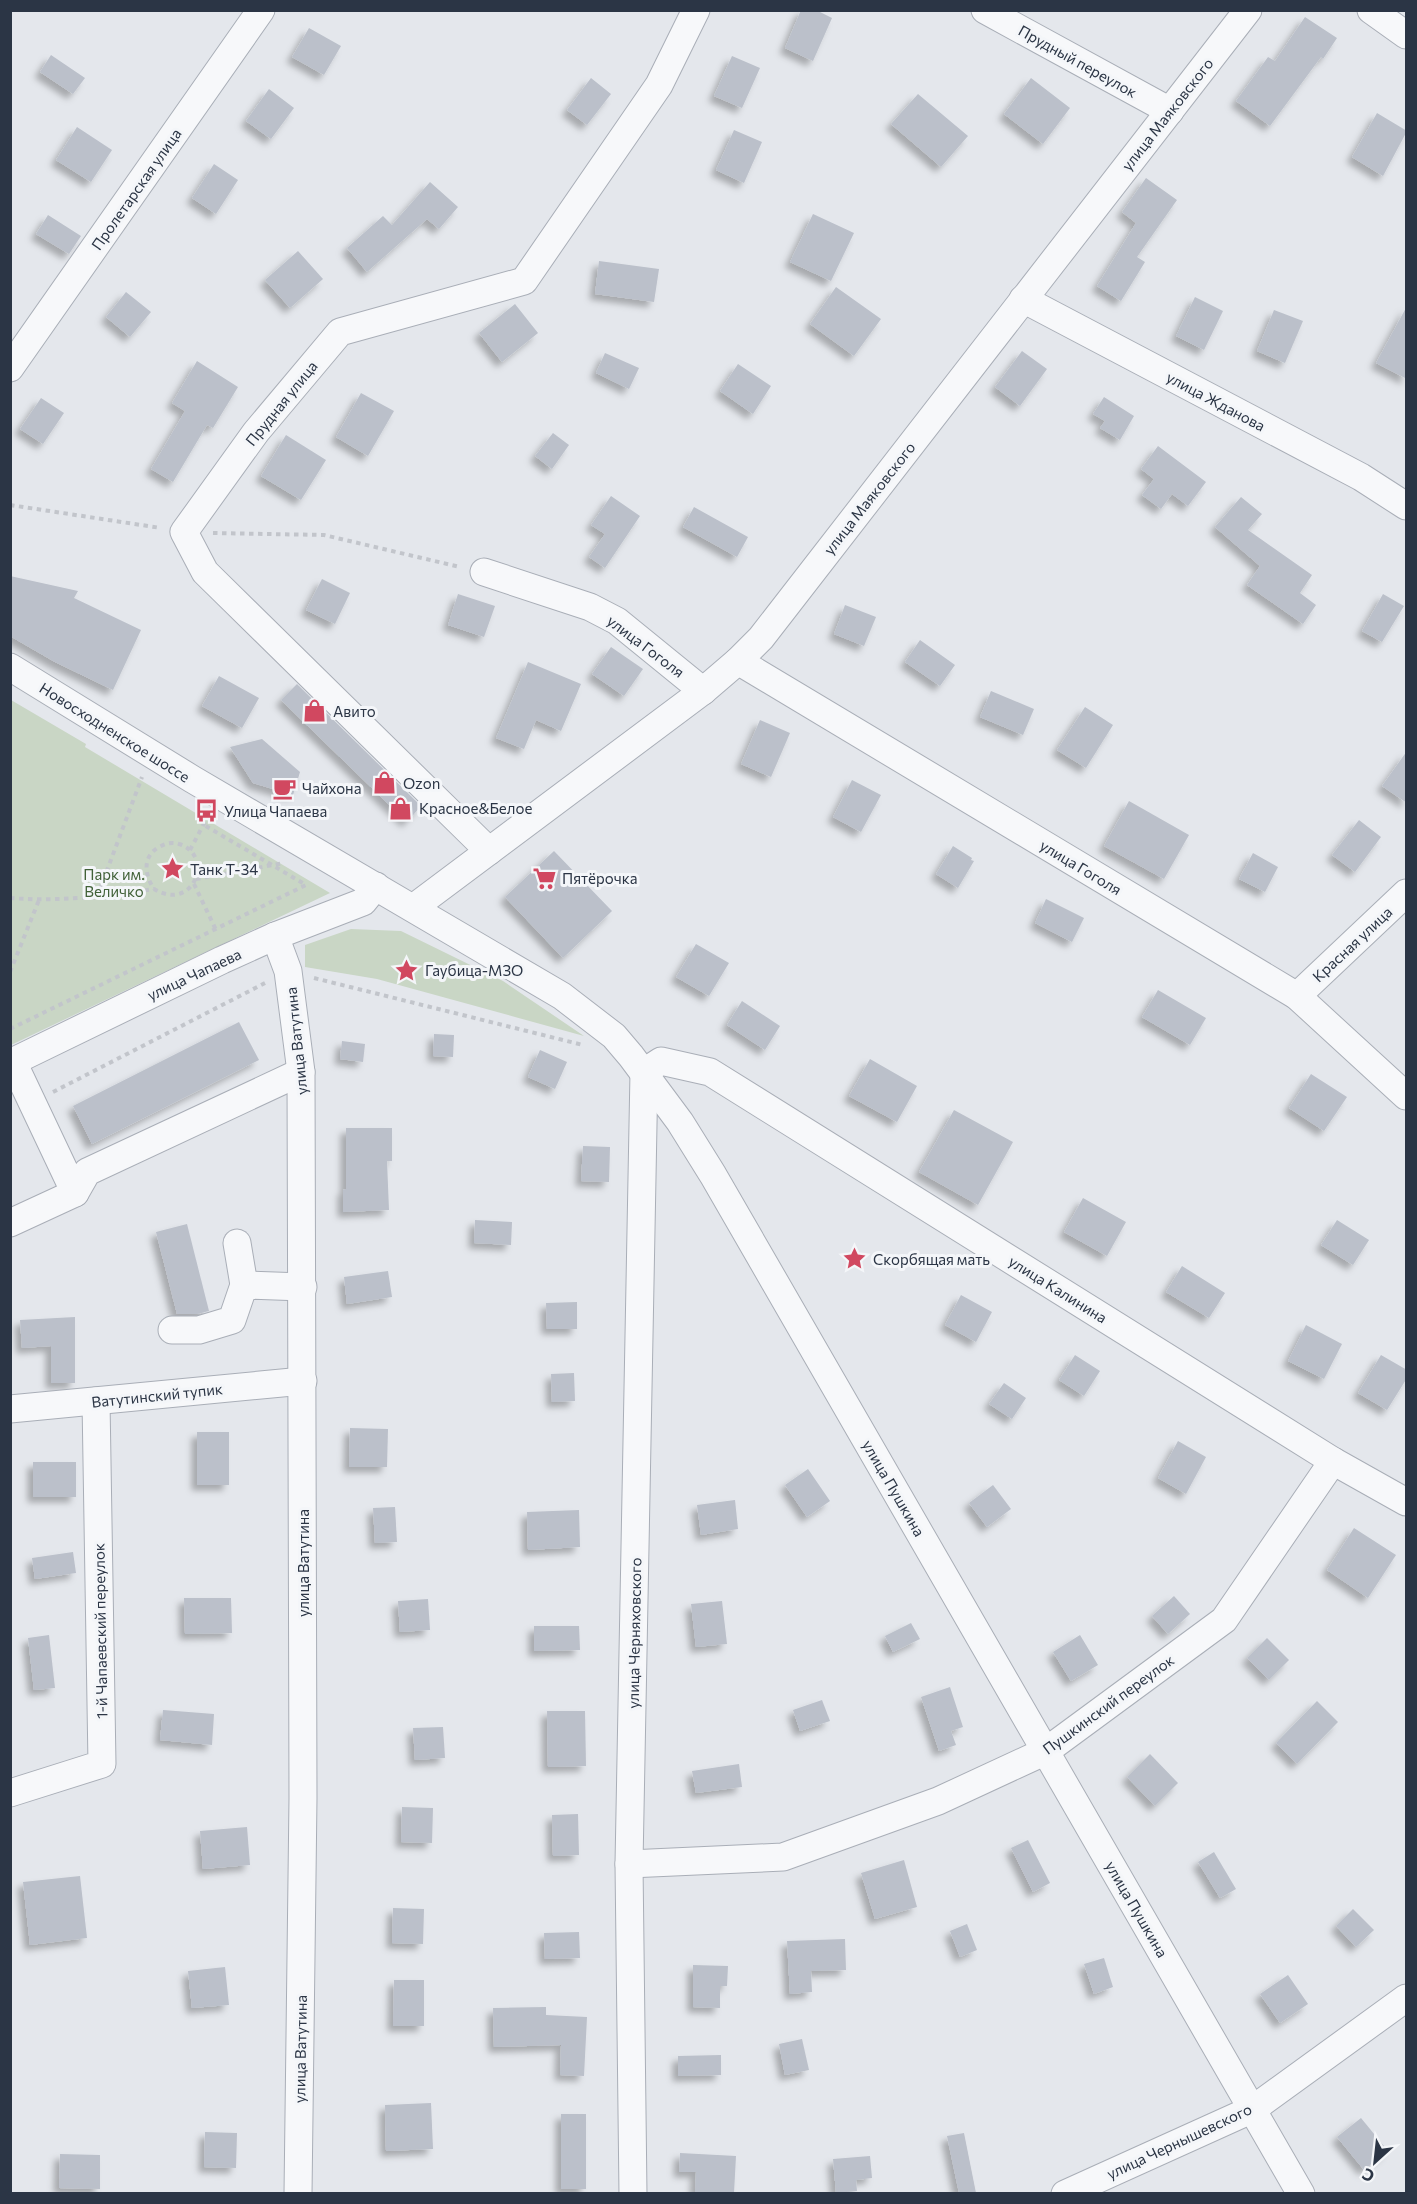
<svg xmlns="http://www.w3.org/2000/svg" width="1417" height="2204" font-family="Commissioner,sans-serif">
  <defs>
    <filter id="shadow"><feDropShadow dx="-5.5" dy="5.5" stdDeviation="3" flood-color="#0004"/></filter>
  </defs>
  <rect width="100%" height="100%" fill="#e4e7ec"/>
  <g fill="#c9d6c5">
    <path d="M11,700l75,44 -1,3 245,146 -319,152z"/>
    <path d="M351,929l50,2 102,50 81,55 -207,-57 -72,-12v-22z"/>
  </g>
  <g fill="#bbc0ca" filter="url(#shadow)">
    <path d="M801,10h15l16,8 -19,43 -28,-13z"/>
    <path d="M1305,17l32,21 -14,21 -2,-2 -51,69 -34,-25 32,-44 7,4z"/>
    <path d="M309,28l32,18 -17,29 -32,-18z"/>
    <path d="M51,55l34,23 -12,16 -33,-22z"/>
    <path d="M732,56l28,12 -18,40 -28,-12z"/>
    <path d="M591,78l20,16 -24,31 -20,-15z"/>
    <path d="M1031,78l39,30 -27,36 -39,-30z"/>
    <path d="M269,89l25,19 -23,31 -25,-18z"/>
    <path d="M918,94l50,42 -27,31 -50,-43z"/>
    <path d="M1377,113l30,18 -24,45 -31,-19z"/>
    <path d="M77,127l35,23 -21,32 -35,-22z"/>
    <path d="M734,130l28,12 -18,41 -28,-13z"/>
    <path d="M214,164l24,16 -22,34 -24,-16z"/>
    <path d="M1146,178l31,22 -40,57 8,5 -24,39 -24,-15 39,-63 -14,-11z"/>
    <path d="M430,182l28,25 -19,22 -12,-10 -60,53 -20,-24 36,-32 9,9z"/>
    <path d="M813,214l41,19 -23,48 -41,-19z"/>
    <path d="M48,215l33,21 -12,18 -33,-20z"/>
    <path d="M298,251l25,28 -33,29 -25,-28z"/>
    <path d="M599,261l60,8 -5,33 -59,-8z"/>
    <path d="M836,287l45,32 -27,37 -44,-32z"/>
    <path d="M126,292l25,20 -21,25 -24,-20z"/>
    <path d="M1195,297l28,14 -19,39 -28,-14z"/>
    <path d="M515,304l23,29 -36,29 -23,-29z"/>
    <path d="M1407,306v73l-31,-16z"/>
    <path d="M1274,310l29,11 -18,42 -28,-12z"/>
    <path d="M1022,351l25,18 -27,37 -25,-19z"/>
    <path d="M605,353l34,15 -10,21 -33,-16z"/>
    <path d="M197,361l41,26 -25,41 -6,-3 -34,57 -22,-13 34,-58 -13,-8z"/>
    <path d="M738,364l33,22 -18,28 -33,-23z"/>
    <path d="M361,393l33,18 -26,45 -32,-19z"/>
    <path d="M1104,397l30,19 -14,24 -20,-12 5,-7 -12,-7z"/>
    <path d="M41,398l23,15 -21,31 -23,-15z"/>
    <path d="M553,433l16,12 -17,24 -17,-13z"/>
    <path d="M286,435l40,25 -25,40 -40,-24z"/>
    <path d="M1158,446l48,36 -18,24 -16,-12 -11,15 -19,-14 12,-16 -13,-10z"/>
    <path d="M611,496l29,20 -35,52 -16,-11 16,-23 -14,-9z"/>
    <path d="M1241,497l21,17 -14,16 64,45 -12,18 16,12 -13,19 -56,-39 13,-19 -45,-39z"/>
    <path d="M694,507l54,30 -11,20 -54,-30z"/>
    <path d="M10,576l68,15 -4,7 67,32 -28,60 -58,-28 -45,-26z"/>
    <path d="M322,579l28,14 -15,31 -29,-14z"/>
    <path d="M458,594l37,12 -11,31 -36,-12z"/>
    <path d="M1383,594l21,12 -22,36 -20,-11z"/>
    <path d="M845,605l31,12 -12,29 -30,-12z"/>
    <path d="M920,640l35,25 -15,21 -35,-24z"/>
    <path d="M611,647l32,22 -19,27 -32,-22z"/>
    <path d="M528,662l53,22 -20,47 -25,-11 -12,29 -28,-11z"/>
    <path d="M219,676l40,22 -17,30 -40,-22z"/>
    <path d="M297,684l124,122 -14,16 -126,-122z"/>
    <path d="M991,691l43,18 -11,26 -43,-18z"/>
    <path d="M1085,707l28,18 -27,43 -29,-18z"/>
    <path d="M760,720l30,13 -19,44 -30,-13z"/>
    <path d="M262,739l38,33 -7,23 -40,-12 -23,-36z"/>
    <path d="M1407,751v52l-25,-17z"/>
    <path d="M852,780l29,15 -20,37 -28,-15z"/>
    <path d="M1129,801l60,34 -25,44 -60,-33z"/>
    <path d="M1359,820l22,17 -26,35 -23,-17z"/>
    <path d="M953,846l19,12 -1,2 3,1 -16,27 -22,-14z"/>
    <path d="M554,851l58,60 -49,47 -58,-61z"/>
    <path d="M1253,853l25,14 -13,25 -26,-13z"/>
    <path d="M1046,899l38,19 -12,24 -37,-19z"/>
    <path d="M696,944l33,19 -20,33 -33,-19z"/>
    <path d="M1158,990l48,28 -16,27 -48,-28z"/>
    <path d="M742,1001l38,25 -15,24 -38,-25z"/>
    <path d="M239,1022l20,38 -167,84 -19,-38z"/>
    <path d="M434,1034l20,1 -1,22 -20,-1z"/>
    <path d="M342,1041l23,3 -2,18 -23,-3z"/>
    <path d="M540,1050l27,12 -12,27 -27,-12z"/>
    <path d="M870,1059l47,27 -20,36 -48,-26z"/>
    <path d="M1311,1074l36,23 -23,34 -35,-23z"/>
    <path d="M954,1110l59,32 -35,63 -59,-33z"/>
    <path d="M346,1128h46v33h-5l2,49 -46,2v-22l3,-1z"/>
    <path d="M583,1146l27,1 -1,35 -28,-1z"/>
    <path d="M1083,1198l43,24 -19,34 -43,-24z"/>
    <path d="M475,1220l37,2 -1,23 -37,-2z"/>
    <path d="M1337,1220l32,20 -16,25 -32,-20z"/>
    <path d="M187,1224l22,87 -12,3h-20l-21,-82z"/>
    <path d="M1182,1266l43,27 -16,25 -43,-26z"/>
    <path d="M388,1271l4,26 -45,7 -3,-27z"/>
    <path d="M961,1295l31,17 -16,30 -31,-17z"/>
    <path d="M577,1302v27h-30l-1,-26z"/>
    <path d="M75,1317v66h-24v-37l-29,2 -2,-28z"/>
    <path d="M1306,1325l36,19 -18,35 -36,-18z"/>
    <path d="M1075,1355l25,16 -16,25 -25,-16z"/>
    <path d="M1381,1355l26,15v8l-20,32 -29,-17z"/>
    <path d="M574,1373l1,28 -23,1 -1,-28z"/>
    <path d="M1004,1383l22,15 -14,21 -23,-15z"/>
    <path d="M350,1428l38,1 -1,38h-38z"/>
    <rect x="197" y="1432" width="32" height="53"/>
    <path d="M1178,1441l28,16 -20,37 -28,-16z"/>
    <rect x="33" y="1462" width="43" height="35"/>
    <path d="M808,1469l22,32 -23,16 -22,-32z"/>
    <path d="M993,1485l18,24 -24,18 -18,-24z"/>
    <path d="M735,1500l3,29 -37,6 -4,-30z"/>
    <path d="M395,1507l2,35 -22,1 -2,-35z"/>
    <path d="M579,1510l1,37 -52,3 -1,-38z"/>
    <path d="M1354,1528l42,27 -28,43 -41,-28z"/>
    <path d="M73,1552l3,21 -41,6 -3,-21z"/>
    <path d="M1174,1596l16,18 -22,20 -16,-18z"/>
    <path d="M184,1598h47l1,35 -47,1z"/>
    <path d="M428,1599l2,31 -30,2 -2,-31z"/>
    <path d="M722,1601l5,43 -31,3 -5,-43z"/>
    <path d="M911,1623l9,16 -27,13 -8,-16z"/>
    <path d="M534,1626h45l1,24 -46,1z"/>
    <path d="M49,1635l6,53 -21,2 -6,-52z"/>
    <path d="M1080,1635l18,30 -27,16 -18,-29z"/>
    <path d="M1267,1638l22,22 -20,20 -22,-22z"/>
    <path d="M950,1687l13,40 -12,4 5,14 -17,6 -18,-54z"/>
    <path d="M822,1700l8,21 -30,10 -7,-21z"/>
    <path d="M1317,1701l21,21 -41,42 -21,-21z"/>
    <path d="M163,1710l51,4 -2,31 -52,-5z"/>
    <path d="M547,1711h38l1,55 -38,1z"/>
    <path d="M443,1727l2,31 -30,2 -2,-32z"/>
    <path d="M1150,1754l28,29 -23,23 -28,-29z"/>
    <path d="M739,1764l3,23 -46,6 -4,-22z"/>
    <path d="M402,1807l31,1 -1,35 -31,-1z"/>
    <path d="M578,1814l1,41 -26,1 -1,-41z"/>
    <path d="M247,1827l3,38 -47,4 -3,-38z"/>
    <path d="M1028,1840l22,43 -17,9 -22,-44z"/>
    <path d="M1214,1852l22,37 -16,9 -22,-36z"/>
    <path d="M904,1860l13,47 -42,12 -14,-46z"/>
    <path d="M80,1876l7,62 -57,7 -7,-63z"/>
    <path d="M393,1908l31,1 -1,35 -31,-1z"/>
    <path d="M1353,1909l21,21 -18,17 -20,-21z"/>
    <path d="M967,1924l10,26 -17,7 -10,-26z"/>
    <path d="M579,1932l1,26 -35,1 -1,-26z"/>
    <path d="M845,1939l1,31 -35,1 1,21 -22,2 -3,-53z"/>
    <path d="M1104,1958l9,29 -19,7 -10,-30z"/>
    <path d="M693,1965l35,1 -1,20h-7v22l-27,-1z"/>
    <path d="M225,1967l4,38 -37,3 -4,-37z"/>
    <path d="M1288,1975l20,29 -28,19 -20,-29z"/>
    <path d="M394,1980h30v46h-31z"/>
    <path d="M546,2007v8l41,2 -3,59 -24,-1 1,-30 -67,2 -1,-39z"/>
    <path d="M802,2039l7,31 -24,5 -6,-31z"/>
    <path d="M721,2055v20l-43,1v-20z"/>
    <path d="M431,2103l2,46 -47,2 -1,-46z"/>
    <rect x="561" y="2114" width="25" height="75"/>
    <path d="M1361,2118l27,33 -24,19 -27,-33z"/>
    <path d="M205,2132l32,1 -1,35 -32,-1z"/>
    <path d="M964,2133l12,60h-17l-12,-57z"/>
    <path d="M680,2153l56,3 -2,37h-39l1,-21h-17z"/>
    <path d="M60,2154l40,1v34l-41,-1z"/>
    <path d="M870,2156l2,22 -16,2 1,11 -21,2 -3,-34z"/>
  </g>
  <g fill="none" stroke-linecap="round" stroke-linejoin="round">
    <defs>
      <g id="minor">
        <path d="M985,10l185,101"/>
        <path d="M1371,10l35,25"/>
        <path d="M1023,299l338,178 45,29"/>
        <path d="M10,368l251,-358"/>
        <path d="M484,572l106,35 27,14 86,70"/>
        <path d="M738,661l559,335 109,100"/>
        <path d="M10,667l182,112 370,217 52,40 17,20 49,66 33,53 588,1019"/>
        <path d="M489,851l-284,-279 -21,-40 72,-100 84,-100 184,-51 135,-196 37,-75"/>
        <path d="M413,908l290,-217 35,-30 23,-23 487,-628"/>
        <path d="M275,936l13,35 13,101 2,726 -5,396"/>
        <path d="M1297,996l109,-103"/>
        <path d="M13,1062l62,131"/>
        <path d="M10,1063l212,-103 53,-24 88,-34 13,-16"/>
        <path d="M10,1223l65,-30 12,-21 214,-100"/>
        <path d="M237,1243l7,42"/>
        <path d="M172,1330h27l33,-10 12,-35 59,2"/>
        <path d="M10,1409l293,-28"/>
        <path d="M10,1793l92,-29 -6,-363"/>
        <path d="M629,1864l154,-7 155,-56 108,-50 178,-131 109,-159"/>
        <path d="M633,2194l-4,-330 15,-792 17,-11 49,11 623,389 73,41"/>
        <path d="M1065,2194l188,-85 153,-111"/>
      </g>
    </defs>
    <use href="#minor" stroke="#a9aeb7" stroke-width="29"/>
    <g stroke="#c2c5cb" stroke-width="4" stroke-dasharray="4.5 4.5" stroke-linecap="butt">
      <path d="M10,505l151,23"/>
      <path d="M213,533l111,2 136,32"/>
      <path d="M190,850l18,-34"/>
      <path d="M196,879l88,-16"/>
      <path d="M194,884l23,48"/>
      <path d="M97,897l45,-120"/>
      <path d="M10,898c49,4 96,-2 144,-9 40,24 61,-34 25,-45 -6,-2 -12,-1 -18,2 -19,9 -17,28 -7,43"/>
      <path d="M10,972l29,-72"/>
      <path d="M314,978l269,67"/>
      <path d="M10,1029l296,-144 -102,-60"/>
      <path d="M53,1092l212,-109"/>
    </g>
    <use href="#minor" stroke="#f7f8fa" stroke-width="27"/>
  </g>
  <defs>
    <symbol id="shop-bare" viewBox="-9 -9 18 18"><path d="M-5-2.5h2.3a2.7 3.5 0 0 1 5.4 0H5L5.5 6h-11ZM-1.5-2.5h3a1.5 2.3 0 0 0-3 0Z" fill="#d14860" stroke="#f4f6f9" stroke-width="2.5" paint-order="stroke"/></symbol>
    <symbol id="cafe-bare" viewBox="-9 -9 18 18"><path d="M-5.5-4.5H6V0H3Q3 3.5 0 3.5H-2.5Q-5.5 3.5-5.5 0ZM3-3.2v2h1.7v-2ZM-6 4.5H4V6H-6Z" fill="#d14860" stroke="#f4f6f9" stroke-width="2.5" paint-order="stroke"/></symbol>
    <symbol id="bus-bare" viewBox="-9 -9 18 18"><path d="M-5-6H5V4H4V6H2V4H-2V6H-4V4H-5ZM-3.5-4V0h7V-4ZM-3.5 1.2v1.5H-2V1.2ZM2 1.2v1.5H3.5V1.2Z" fill="#d14860" stroke="#f4f6f9" stroke-width="2.5" paint-order="stroke"/></symbol>
    <symbol id="sight-bare" viewBox="-9 -9 18 18"><path d="M0-6L1.8-2.2L6-1.7L2.9 1.2L3.7 5.4L0 3.3L-3.7 5.4L-2.9 1.2L-6-1.7L-1.8-2.2Z" fill="#d14860" stroke="#f4f6f9" stroke-width="2.5" paint-order="stroke"/></symbol>
    <symbol id="supermarket-bare" viewBox="-9 -9 18 18"><path d="M-6-5.5h2.5l.6 2H6L4.5 2H-2.5L-4.4-4H-6ZM-1.5 3.2a1.3 1.3 0 1 0 .1 0ZM3 3.2a1.3 1.3 0 1 0 .1 0Z" fill="#d14860" stroke="#f4f6f9" stroke-width="2.5" paint-order="stroke"/></symbol>
  </defs>
  <g fill-rule="evenodd">
    <use href="#shop-bare" x="298" y="694" width="33" height="33"/>
    <use href="#shop-bare" x="368" y="766" width="33" height="33"/>
    <use href="#cafe-bare" x="268" y="772" width="33" height="33"/>
    <use href="#shop-bare" x="384" y="792" width="33" height="33"/>
    <use href="#bus-bare" x="190" y="794" width="33" height="33"/>
    <use href="#sight-bare" x="156" y="852" width="33" height="33"/>
    <use href="#supermarket-bare" x="528" y="862" width="33" height="33"/>
    <use href="#sight-bare" x="390" y="954" width="33" height="33"/>
    <use href="#sight-bare" x="838" y="1242" width="33" height="33"/>
  </g>
  <g text-anchor="middle" dominant-baseline="central" stroke-width="6" stroke-linejoin="round" paint-order="stroke">
    <g font-size="15" fill="#2b3545" stroke="#f4f6f9">
      <text transform="translate(1078 61) rotate(29)">Прудный переулок</text>
      <text transform="translate(1167 114) rotate(-52)">улица Маяковского</text>
      <text transform="translate(136 189) rotate(-55)">Пролетарская улица</text>
      <text transform="translate(1216 401) rotate(28)">улица Жданова</text>
      <text transform="translate(281 403) rotate(-51)">Прудная улица</text>
      <text transform="translate(869 498) rotate(-52)">улица Маяковского</text>
      <text transform="translate(646 646) rotate(37)">улица Гоголя</text>
      <text transform="translate(115 732) rotate(32)">Новосходненское шоссе</text>
      <text transform="translate(1081 867) rotate(31)">улица Гоголя</text>
      <text transform="translate(1352 944) rotate(-43)">Красная улица</text>
      <text transform="translate(194 974) rotate(-25)">улица Чапаева</text>
      <text transform="translate(296 1041) rotate(-96)">улица Ватутина</text>
      <text transform="translate(1058 1289) rotate(32)">улица Калинина</text>
      <text transform="translate(157 1395) rotate(-6)">Ватутинский тупик</text>
      <text transform="translate(894 1488) rotate(60)">улица Пушкина</text>
      <text transform="translate(303 1563) rotate(-90)">улица Ватутина</text>
      <text transform="translate(100 1631) rotate(-91)">1-й Чапаевский переулок</text>
      <text transform="translate(634 1633) rotate(-89)">улица Черняховского</text>
      <text transform="translate(1108 1704) rotate(-36)">Пушкинский переулок</text>
      <text transform="translate(1137 1909) rotate(60)">улица Пушкина</text>
      <text transform="translate(300 2049) rotate(-89)">улица Ватутина</text>
      <text transform="translate(1179 2141) rotate(-25)">улица Чернышевского</text>
    </g>
    <g font-size="15" fill="#2b3545" stroke="#f4f6f9" text-anchor="start">
      <text x="333" y="711">Авито</text>
      <text x="403" y="783">Ozon</text>
      <text x="302" y="788">Чайхона</text>
      <text x="419" y="808">Красное&amp;Белое</text>
      <text x="224" y="811">Улица Чапаева</text>
      <text x="190" y="869">Танк Т-34</text>
      <text x="562" y="878">Пятёрочка</text>
      <text x="425" y="970">Гаубица-МЗО</text>
      <text x="873" y="1259">Скорбящая мать</text>
    </g>
    <g font-size="15" fill="#416138" stroke="#f4f6f9">
      <text x="114" y="874">Парк им.<tspan x="114" dy="17">Величко</tspan></text>
    </g>
  </g>
  <rect width="1417" height="2204" fill="none" stroke="#2b3545" stroke-width="24"/>
  <g transform="translate(1375 2162) rotate(207)" stroke="#f4f6f9" stroke-width="4.5" paint-order="stroke">
  <path d="M0-4.5L10 22L0 15L-10 22Z" fill="#2b3545"/>
  <text y="-9" font-size="16" font-weight="bold" text-anchor="middle" fill="#2b3545">С</text>
  </g>
</svg>
